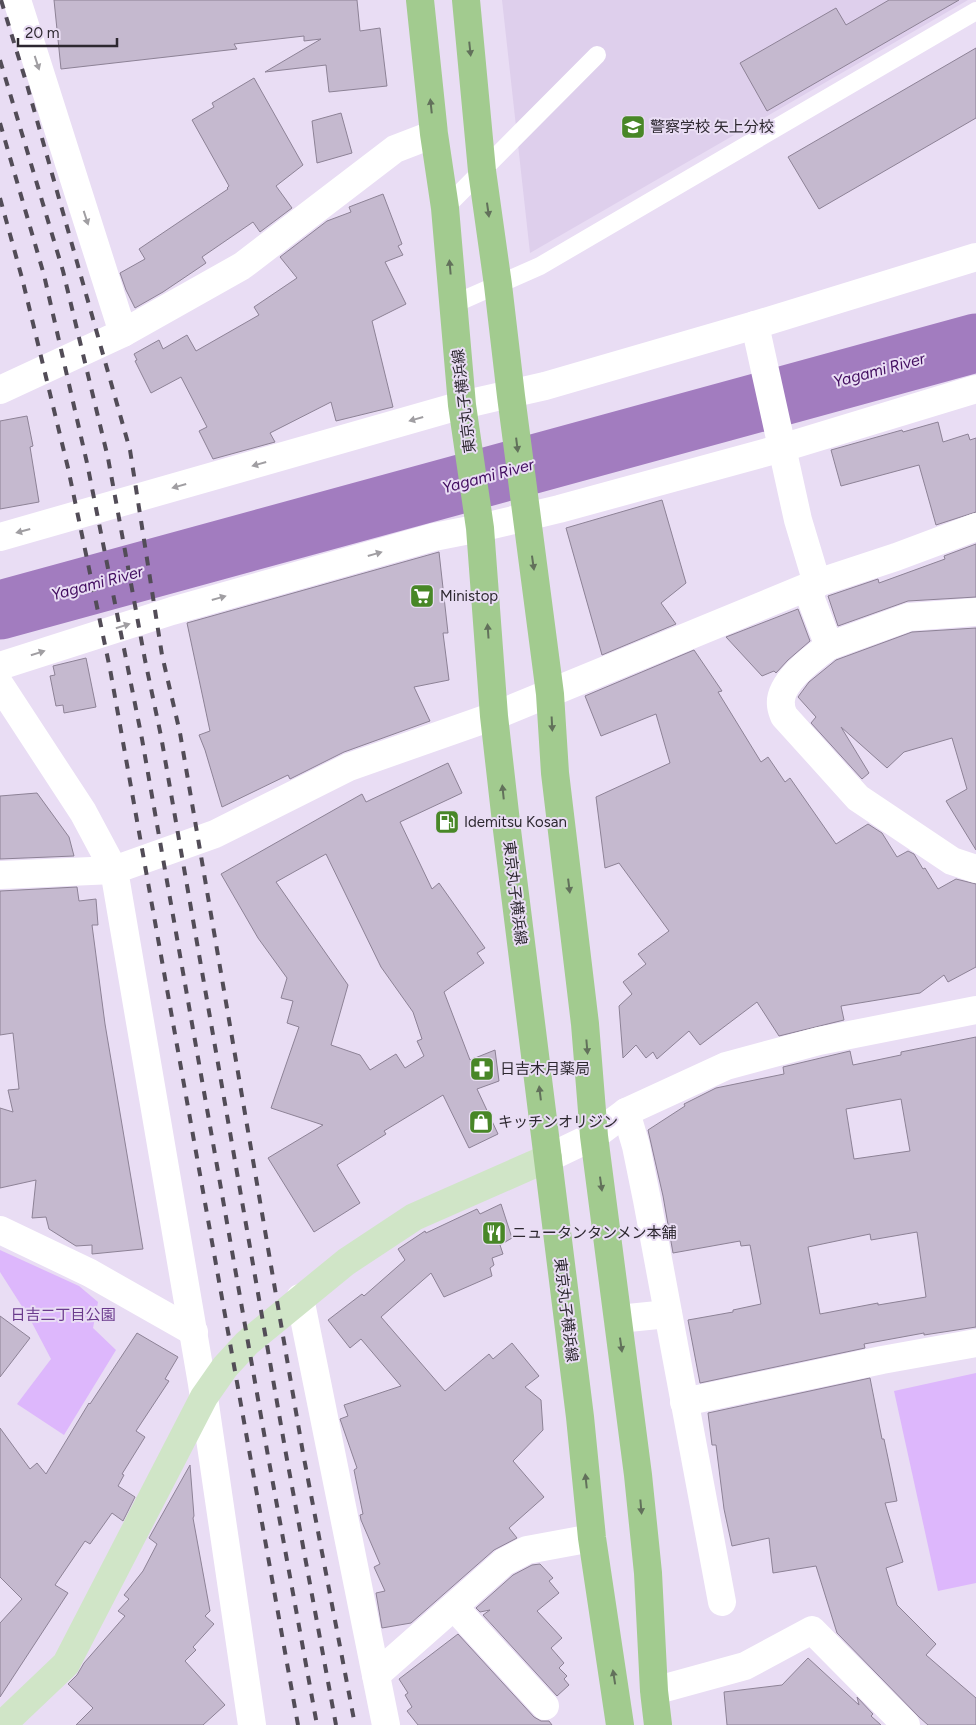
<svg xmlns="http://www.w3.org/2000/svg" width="976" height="1725" font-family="Figtree,'Noto Sans JP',sans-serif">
  <rect width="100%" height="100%" fill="#e9ddf4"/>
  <path fill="#decfec" d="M502,0h466l-438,253z"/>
  <g fill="#ddb7fc">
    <path d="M0,1250l79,36 19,16 -5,26 23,22 -52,85 -47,-31 34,-45 -21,-40 -30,-47z"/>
    <path d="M976,1373v210l-38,8 -44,-200z"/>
  </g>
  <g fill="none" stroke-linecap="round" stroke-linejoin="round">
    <path stroke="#a27cbf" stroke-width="59" d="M0,610l976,-267"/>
  </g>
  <g fill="#c5b9cf" stroke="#8d8296" fill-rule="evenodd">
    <path d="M54,0h303l3,31 20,-3 7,58 -58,6 -3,-27 -61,7 56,-33 -17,2v-5l-70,8 3,5 -176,20z"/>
    <path d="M889,0h70l-192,111 -27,-48 96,-55 10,17z"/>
    <path d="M976,48v70l-157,91 -31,-52z"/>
    <path d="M254,78l49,87 -27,21 16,22 -32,24 -7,-10 -51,35 4,6 -43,29 -28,16 -9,-18 -6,-17 25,-14 -6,-10 89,-60 -1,-1 2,-2 -37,-66 22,-13 -2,-4z"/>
    <path d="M341,113l11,40 -35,10 -5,-42z"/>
    <path d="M383,194l19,50 -4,2 5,9 -18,7 21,42 -34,17 21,86 -57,14 -5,-19 -61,31 5,9 -62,17 -14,-28 8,-4 -26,-50 -30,16 -16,-32 2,-1 -3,-6 25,-14 4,9 24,-14 9,16 63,-36 -5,-8 43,-29 -17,-21 47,-36 24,-9 -2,-5z"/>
    <path d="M27,416l6,30 -3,1 9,55 -39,7v-88z"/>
    <path d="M938,422l5,20 25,-8 2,6 6,-2v74l-40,13 -17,-60 -78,21 -10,-36 71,-20 1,2z"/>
    <path d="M662,500l24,83 -25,20 15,21 -74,31 -36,-127z"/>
    <path d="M976,544v53l-68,4 -70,25 -10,-30 50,-17 1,4 66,-24 -1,-3z"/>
    <path d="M439,552l9,81h-5l6,47 -35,7 16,34 -86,31 -54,27 -2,-4 -66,32 -17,-57 -6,-15 11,-4 -23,-108z"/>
    <path d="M798,609l12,32 -22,19 -12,13 -2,-2 -12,5 -36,-39z"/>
    <path d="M976,628v222l-30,-49 21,-12 -15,-51 -48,14 -17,16 -46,-41 28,46 -7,6 -51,-56 5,-6 -18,-20 11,-15 27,-22 76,-28z"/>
    <path d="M694,650l28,41 -4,1 43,70 7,-5 17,25 5,-4 46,66 32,-20 14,9 15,24 11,-6 6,3 9,15 2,-1 13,21 18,-10 20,5v83l-28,15 -4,-7 -24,18 -79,13 3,14 -65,16 -22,-34 -57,43 -11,-14 -32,28 -4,-7 -7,6 -10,-13 -13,13 -4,-52 13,-12 -9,-12 23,-18 -8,-10 31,-23 -50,-68 -14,5 -9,-71 74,-34 -14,-49 -55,22 -16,-40z"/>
    <path d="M86,658l10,49 -32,6 -1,-8 -7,1 -6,-30 5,-1 -2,-9z"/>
    <path d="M448,763l14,30 -62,29 32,67 7,-6 46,65 -8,5 7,10 -40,29 26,68 25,-10 4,31 -22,8 21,45 -29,14 -26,-53 -59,36 2,3 -49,31 23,38 -46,29 -46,-74 55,-33 -52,-17 28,-81 -12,-4 6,-22 -12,-3 6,-20 -29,-40 -37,-64 141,-80 4,8zM326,854l55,113 32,45 9,27 -5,2 7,15 -19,12 -9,-14 -26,16 -10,-15 -29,-10 17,-60 -72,-103z"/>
    <path d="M37,793l32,44 5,19 -74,3v-63z"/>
    <path d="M77,887l2,14 17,-2 2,26h-6l13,99 38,225 -51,5v-9l-16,1 -27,-17 -3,-12 -14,1 4,-38 -36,8v-80l13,4 -5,-22 11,-1 -6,-56 -13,2v-144z"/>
    <path d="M976,1037v290l-52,8v-2l-60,11 1,4 -165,35 -12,-63 45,-8v-2l28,-6 -11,-59 -9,1 -1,-5 -67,12 -10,-57 -15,-66 37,-24 -1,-2 32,-16 68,-14 -1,-7 67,-16 3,14 48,-10v-3zM901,1099l9,52 -56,8 -8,-50zM917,1232l9,65 -48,8v-2l-58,11 -12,-67 62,-13 1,6z"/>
    <path d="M501,1204l11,34 -12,7 3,9 -11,4 2,7 -4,3 2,8 -48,21 -13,-24 -50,44 64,74 44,-37 4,5 19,-16 27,33 -14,11 16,13 2,30 -30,31 31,36 -35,31 8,10 -23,12 -83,73 -29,5 -6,-35 9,-2 -11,-24 6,-3 -19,-44 -1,-5 3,-1 -9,-44 3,-2 -17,-49 8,-3 -4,-11 57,-19 -40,-47 -11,9 -22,-28 34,-26 2,2 41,-36 -7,-11 27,-18 1,2 51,-24 3,5z"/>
    <path d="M0,1316l30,22 -30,39z"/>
    <path d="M137,1333l41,24 -13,22 4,2 -33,50 9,6 -23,37 2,1 -6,11 17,11 -12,24 -11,-8 -22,31 -5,-3 -30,44 13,8 -68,104v-74l22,-24 -22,-22v-149l30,41 7,-6 9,11 43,-71 1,1z"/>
    <path d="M870,1378l12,61h2l13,62 -12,2 18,59 -17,6 11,37 39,39 -10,11 50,43v27h-48l-9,-8 -82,-84 -21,-67 -43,7 -4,-35 -37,8 -8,-37 -8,-64h-4l-4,-32z"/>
    <path d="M190,1465l4,51 -1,2 17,93 -5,5 9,8 -21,23 3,3 -11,11 40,44 -22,20h-127l17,-17 -25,-24 9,-9 7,-12 41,-47 -7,-5 11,-12 -5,-4 19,-24 14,-27 -8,-6z"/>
    <path d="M540,1564l13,14 -4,3 10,12 -22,18 25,27 -11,10 13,15 -5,5 8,8 -3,3 5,6 -12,11 -74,-81 7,-5 -10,2 -4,-4 37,-33 19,-10z"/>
    <path d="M458,1634l76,83 7,4h8l3,4h-134l-11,-14 5,-4 -7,-12 3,-2 -9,-14z"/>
    <path d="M808,1658l51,47 -2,-8 16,17 -2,2 10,9h-154l-3,-33 58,-7z"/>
  </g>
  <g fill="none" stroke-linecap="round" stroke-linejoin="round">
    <g stroke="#fff" stroke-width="18">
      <path d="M445,208l152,-153"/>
      <path d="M454,304l86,-38 436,-255"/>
    </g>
    <g stroke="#fff" stroke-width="28">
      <path d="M17,0l106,333"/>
      <path d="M755,325l43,195 19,63 -8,11 20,52 80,-29 67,-5"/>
      <path d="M0,390l123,-57 119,-67 153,-117 39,-15"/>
      <path d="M0,537l462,-132 83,-19 210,-61 221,-68"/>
      <path d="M829,646c-15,11 -51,37 -48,59 0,4 2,8 3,11l74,82 94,63 24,8"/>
      <path d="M0,666l172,-55 262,-74 46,-9 79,-19 223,-61 194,-59"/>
      <path d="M0,685l83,127 31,58 88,514 50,341"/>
      <path d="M0,875l114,-5 101,-36 134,-67 145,-51 323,-133 79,-26 80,-30"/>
      <path d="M626,1112l10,34 11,54 75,402"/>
      <path d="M548,1158l46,-22 32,-24 100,-46 93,-25 157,-31"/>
      <path d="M0,1230l90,43 104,59"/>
      <path d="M300,1298l86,427"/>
      <path d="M618,1319l50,-5"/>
      <path d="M684,1402l198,-42 94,-17"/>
      <path d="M454,1607l91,99"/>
      <path d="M376,1675l128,-113 23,-12 65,-12"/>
      <path d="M654,1691l91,-25 67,-36 94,95"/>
    </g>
    <path stroke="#d0e5c7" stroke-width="28" d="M2,1725l64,-61 138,-267 21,-30 22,-24 99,-81 68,-45 134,-59"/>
    <g stroke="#a2cb8f" stroke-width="28">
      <path d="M420,0l14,134 11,74 17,197 18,123 14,188 12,106 74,595 12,121 28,187"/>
      <path d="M466,0l16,171 16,114 13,111 39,298 5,79 30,251 9,112 44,339 10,98 6,118 4,34"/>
    </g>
    <g stroke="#524c57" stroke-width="4" stroke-dasharray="9 9" stroke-linecap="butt">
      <path d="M1,0l26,85 103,365 32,205 18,78 123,720 52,272"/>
      <path d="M0,60l63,211 45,187 37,202 16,76 125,718 50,271"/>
      <path d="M0,123l44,152 43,188 55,276 126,717 49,269"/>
      <path d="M0,198l22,80 46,190 42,201 188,1056"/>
    </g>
  </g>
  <defs><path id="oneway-solid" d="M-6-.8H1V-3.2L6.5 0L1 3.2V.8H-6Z" transform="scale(1.25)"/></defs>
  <g fill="#62715b">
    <use href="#oneway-solid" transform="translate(470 49) rotate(84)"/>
    <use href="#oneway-solid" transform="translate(431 106) rotate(-96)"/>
    <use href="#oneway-solid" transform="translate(488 210) rotate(82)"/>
    <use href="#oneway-solid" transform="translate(450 267) rotate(-95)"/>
    <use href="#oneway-solid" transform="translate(517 445) rotate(83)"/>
    <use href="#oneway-solid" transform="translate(533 563) rotate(82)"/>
    <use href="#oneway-solid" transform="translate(488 631) rotate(-94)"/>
    <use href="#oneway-solid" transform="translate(552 724) rotate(87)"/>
    <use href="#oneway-solid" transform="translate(503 792) rotate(-96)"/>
    <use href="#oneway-solid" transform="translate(569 886) rotate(83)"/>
    <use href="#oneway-solid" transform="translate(587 1047) rotate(85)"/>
    <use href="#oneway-solid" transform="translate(540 1093) rotate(-97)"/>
    <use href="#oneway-solid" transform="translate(601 1184) rotate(82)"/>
    <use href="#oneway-solid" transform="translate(621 1345) rotate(82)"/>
    <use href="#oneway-solid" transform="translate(586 1481) rotate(-96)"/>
    <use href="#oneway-solid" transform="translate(641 1507) rotate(85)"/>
    <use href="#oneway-solid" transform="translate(614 1677) rotate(-99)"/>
  </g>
  <g fill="#a09ea2">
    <use href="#oneway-solid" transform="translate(37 63) rotate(72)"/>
    <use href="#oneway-solid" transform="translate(86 218) rotate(72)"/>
    <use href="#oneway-solid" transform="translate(416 419) rotate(164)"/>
    <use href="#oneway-solid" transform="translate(259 464) rotate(164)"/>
    <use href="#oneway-solid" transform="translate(179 486) rotate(164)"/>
    <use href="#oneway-solid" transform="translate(23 531) rotate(165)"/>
    <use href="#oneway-solid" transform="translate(375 554) rotate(-16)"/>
    <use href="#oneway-solid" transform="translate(219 598) rotate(-16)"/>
    <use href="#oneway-solid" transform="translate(123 626) rotate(-17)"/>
    <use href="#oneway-solid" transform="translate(38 653) rotate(-18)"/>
  </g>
  <defs>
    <symbol id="university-square" viewBox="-11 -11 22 22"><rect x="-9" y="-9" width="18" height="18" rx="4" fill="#488727" stroke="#e9ddf4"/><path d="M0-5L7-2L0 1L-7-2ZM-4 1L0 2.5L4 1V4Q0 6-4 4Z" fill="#fff"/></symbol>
    <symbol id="supermarket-square" viewBox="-11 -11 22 22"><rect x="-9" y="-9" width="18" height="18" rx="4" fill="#488727" stroke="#e9ddf4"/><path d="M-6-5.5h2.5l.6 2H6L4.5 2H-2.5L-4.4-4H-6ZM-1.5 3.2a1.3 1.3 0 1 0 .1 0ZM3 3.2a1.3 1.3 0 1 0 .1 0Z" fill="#fff"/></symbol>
    <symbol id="fuel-square" viewBox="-11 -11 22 22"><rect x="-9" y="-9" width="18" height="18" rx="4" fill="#488727" stroke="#e9ddf4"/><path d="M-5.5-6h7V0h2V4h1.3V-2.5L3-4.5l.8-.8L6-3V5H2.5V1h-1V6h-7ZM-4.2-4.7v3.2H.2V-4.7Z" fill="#fff"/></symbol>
    <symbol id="pharmacy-square" viewBox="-11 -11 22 22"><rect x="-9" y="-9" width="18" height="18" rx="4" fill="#488727" stroke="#e9ddf4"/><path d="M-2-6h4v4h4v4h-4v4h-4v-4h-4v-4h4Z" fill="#fff"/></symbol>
    <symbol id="shop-square" viewBox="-11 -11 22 22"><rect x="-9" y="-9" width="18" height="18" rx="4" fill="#488727" stroke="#e9ddf4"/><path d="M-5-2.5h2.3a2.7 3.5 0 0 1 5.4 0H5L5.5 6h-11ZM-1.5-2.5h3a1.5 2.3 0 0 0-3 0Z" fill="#fff"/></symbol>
    <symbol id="restaurant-square" viewBox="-11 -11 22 22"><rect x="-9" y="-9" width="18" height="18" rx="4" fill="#488727" stroke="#e9ddf4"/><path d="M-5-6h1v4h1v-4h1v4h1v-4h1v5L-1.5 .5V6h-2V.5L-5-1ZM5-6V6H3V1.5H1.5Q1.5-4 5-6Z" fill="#fff"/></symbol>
  </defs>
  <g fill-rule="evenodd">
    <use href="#university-square" x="619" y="113" width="28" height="28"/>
    <use href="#supermarket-square" x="408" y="582" width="28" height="28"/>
    <use href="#fuel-square" x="433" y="808" width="28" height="28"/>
    <use href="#pharmacy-square" x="468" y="1055" width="28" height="28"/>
    <use href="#shop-square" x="467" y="1108" width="28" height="28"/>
    <use href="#restaurant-square" x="480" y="1219" width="28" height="28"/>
  </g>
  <g text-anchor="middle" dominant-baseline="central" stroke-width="4" stroke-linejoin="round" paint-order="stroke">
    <g font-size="15" fill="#2d2830" stroke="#e9ddf4" text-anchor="start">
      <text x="650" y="127">警察学校 矢上分校</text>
      <text x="440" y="596">Ministop</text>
      <text x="464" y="822">Idemitsu Kosan</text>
      <text x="500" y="1069">日吉木月薬局</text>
      <text x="498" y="1122">キッチンオリジン</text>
      <text x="512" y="1233">ニュータンタンメン本舗</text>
    </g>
    <g font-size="15" fill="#2d2830" stroke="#e9ddf4">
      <text transform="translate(464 401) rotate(-97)">東京丸子横浜線</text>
      <text transform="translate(515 893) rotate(83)">東京丸子横浜線</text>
      <text transform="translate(566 1310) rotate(83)">東京丸子横浜線</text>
    </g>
    <g font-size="15" fill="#6a3a8c" stroke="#e9ddf4">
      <text x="63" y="1315">日吉二丁目公園</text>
    </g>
    <g font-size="16" font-style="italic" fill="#420d60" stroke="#e9ddf4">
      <text transform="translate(879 370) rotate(-15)">Yagami River</text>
      <text transform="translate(488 476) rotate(-15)">Yagami River</text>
      <text transform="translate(97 583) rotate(-15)">Yagami River</text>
    </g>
  </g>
  <path d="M18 38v8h99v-8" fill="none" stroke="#2d2830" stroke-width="2.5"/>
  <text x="25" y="38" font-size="15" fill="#2d2830" stroke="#e9ddf4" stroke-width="4" paint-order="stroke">20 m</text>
</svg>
